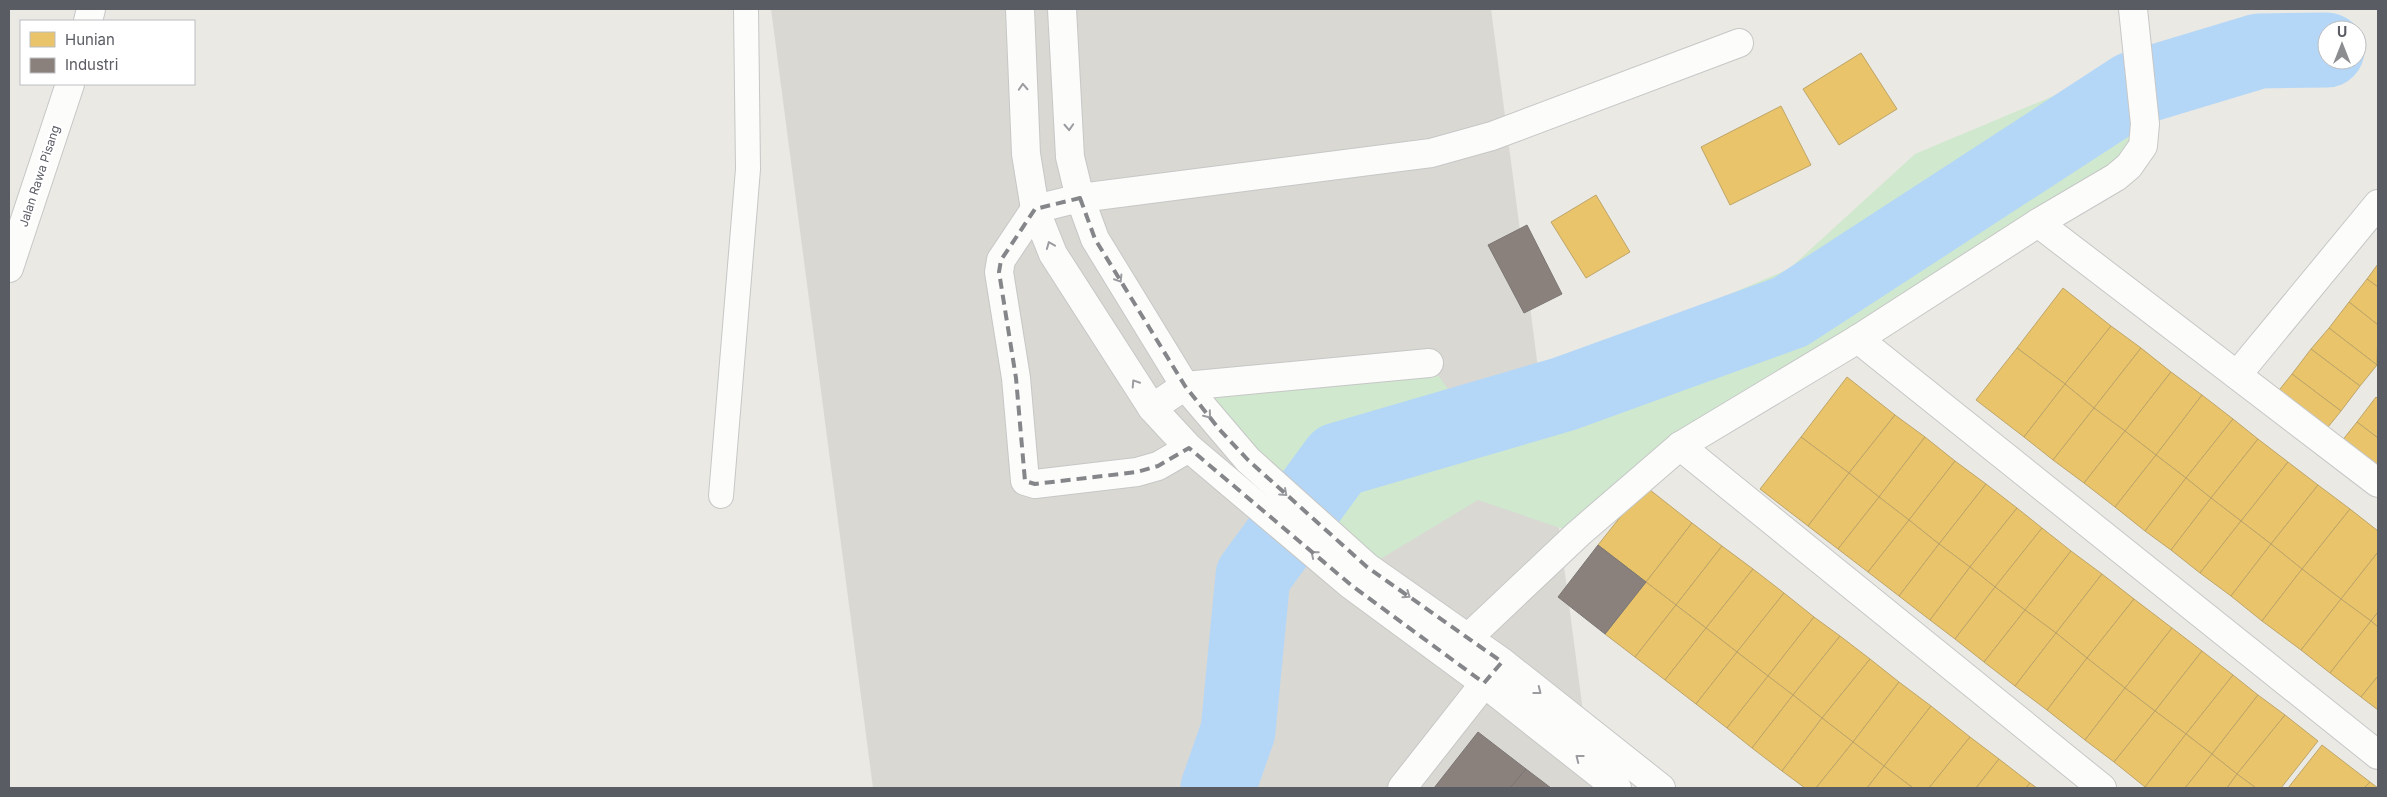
<svg xmlns="http://www.w3.org/2000/svg" width="2387" height="797" font-family="Inter,sans-serif">
  <rect width="100%" height="100%" fill="#eae9e4"/>
  <path fill="#dad8d3" d="M771,9h720l102,779h-720z"/>
  <path fill="#cfe8ce" d="M2139,60l4,86 -285,193 -280,195 -100,-34 -111,67 -182,-181 244,-23 33,45 327,-139 126,-115z"/>
  <g fill="#e9c46a" stroke="#bea568">
    <path d="M1861,53l36,56 -58,36 -36,-56z"/>
    <path d="M1781,106l30,59 -81,40 -29,-58z"/>
    <path d="M1596,195l34,57 -44,26 -35,-56z"/>
    <path d="M2378,264v23l-11,-8z"/>
    <path d="M2367,279l11,8v38l-29,-23z"/>
    <path d="M2063,288l48,38 -46,58 -48,-36z"/>
    <path d="M2349,302l29,23 -1,40 -48,-37z"/>
    <path d="M2111,326l30,22 -47,60 -29,-24z"/>
    <path d="M2329,328l48,37 -17,21 -49,-37z"/>
    <path d="M2017,348l48,36 -41,53 -48,-37z"/>
    <path d="M2141,348l30,24 -46,59 -31,-23z"/>
    <path d="M2311,349l49,37 -19,25 -49,-37z"/>
    <path d="M2171,372l31,23 -46,60 -31,-24z"/>
    <path d="M2292,374l49,37 -21,26 -48,-38z"/>
    <path d="M1847,377l48,38 -46,58 -48,-36z"/>
    <path d="M2065,384l29,24 -41,52 -29,-23z"/>
    <path d="M2202,395l31,24 -47,59 -30,-23z"/>
    <path d="M2376,397l2,2v39l-21,-16z"/>
    <path d="M2094,408l31,23 -41,52 -31,-23z"/>
    <path d="M1895,415l30,22 -46,60 -30,-24z"/>
    <path d="M2233,419l25,20 -47,59 -25,-20z"/>
    <path d="M2357,422l21,16v41l-41,-32z"/>
    <path d="M2125,431l31,24 -41,52 -31,-24z"/>
    <path d="M1801,437l48,36 -41,53 -48,-37z"/>
    <path d="M1925,437l30,24 -46,59 -30,-23z"/>
    <path d="M2258,439l30,23 -47,59 -30,-23z"/>
    <path d="M2156,455l30,23 -41,53 -30,-24z"/>
    <path d="M1955,461l31,23 -47,60 -30,-24z"/>
    <path d="M2288,462l30,23 -47,59 -30,-23z"/>
    <path d="M1849,473l30,24 -41,52 -30,-23z"/>
    <path d="M2186,478l25,20 -40,52 -26,-19z"/>
    <path d="M1986,484l31,24 -47,59 -31,-23z"/>
    <path d="M2318,485l32,24 -48,60 -31,-25z"/>
    <path d="M1645,486l47,37 -46,59 -48,-37z"/>
    <path d="M1879,497l30,23 -41,52 -30,-23z"/>
    <path d="M2211,498l30,23 -41,52 -29,-23z"/>
    <path d="M2017,508l25,20 -47,59 -25,-20z"/>
    <path d="M2350,509l28,22v21l-37,47 -39,-30z"/>
    <path d="M1909,520l30,24 -40,52 -31,-24z"/>
    <path d="M2241,521l30,23 -40,52 -31,-23z"/>
    <path d="M1692,523l30,23 -46,59 -30,-23z"/>
    <path d="M2042,528l29,23 -46,59 -30,-23z"/>
    <path d="M1939,544l31,23 -40,53 -31,-24z"/>
    <path d="M2271,544l31,25 -40,52 -31,-25z"/>
    <path d="M1722,546l31,23 -47,59 -30,-23z"/>
    <path d="M2071,551l31,23 -46,59 -31,-23z"/>
    <path d="M2378,552v60l-7,9 -30,-22z"/>
    <path d="M1970,567l25,20 -40,52 -25,-19z"/>
    <path d="M1753,569l31,24 -47,59 -31,-24z"/>
    <path d="M2302,569l39,30 -40,51 -39,-29z"/>
    <path d="M2102,574l32,25 -47,59 -31,-25z"/>
    <path d="M1646,582l30,23 -41,52 -30,-23z"/>
    <path d="M1995,587l30,23 -41,52 -29,-23z"/>
    <path d="M1784,593l30,24 -46,59 -31,-24z"/>
    <path d="M2134,599l38,29 -47,60 -38,-30z"/>
    <path d="M2341,599l30,22 -41,52 -29,-23z"/>
    <path d="M1676,605l30,23 -41,52 -30,-23z"/>
    <path d="M2025,610l31,23 -41,53 -31,-24z"/>
    <path d="M2378,612v15l-7,-6z"/>
    <path d="M1814,617l26,19 -47,59 -25,-19z"/>
    <path d="M2371,621l7,6v49l-17,21 -31,-24z"/>
    <path d="M1706,628l31,24 -41,52 -31,-24z"/>
    <path d="M2172,628l30,23 -47,60 -30,-23z"/>
    <path d="M2056,633l31,25 -40,52 -32,-24z"/>
    <path d="M1840,636l30,23 -48,59 -29,-23z"/>
    <path d="M2202,651l31,24 -47,59 -31,-23z"/>
    <path d="M1737,652l31,24 -41,52 -31,-24z"/>
    <path d="M2087,658l38,30 -40,52 -38,-30z"/>
    <path d="M1870,659l29,23 -46,60 -31,-24z"/>
    <path d="M2233,675l25,20 -46,59 -26,-20z"/>
    <path d="M1768,676l25,19 -41,53 -25,-20z"/>
    <path d="M2378,676v34l-17,-13z"/>
    <path d="M1899,682l32,24 -47,60 -31,-24z"/>
    <path d="M2125,688l30,23 -41,51 -29,-22z"/>
    <path d="M1793,695l29,23 -40,53 -30,-23z"/>
    <path d="M2258,695l27,20 -48,59 -25,-20z"/>
    <path d="M1931,706l39,31 -41,51h-16l-29,-22z"/>
    <path d="M2155,711l31,23 -41,53 -31,-25z"/>
    <path d="M2285,715l33,26 -37,47h-25l-19,-14z"/>
    <path d="M1822,718l31,24 -37,46h-11l-23,-17z"/>
    <path d="M2186,734l26,20 -27,34h-37l-3,-1z"/>
    <path d="M1970,737l29,22 -23,29h-47z"/>
    <path d="M1853,742l31,24 -17,22h-51z"/>
    <path d="M2322,745l48,37 -6,6h-76z"/>
    <path d="M2212,754l25,20 -10,14h-42z"/>
    <path d="M1999,759l31,24 -4,5h-50z"/>
    <path d="M1884,766l29,22h-46z"/>
    <path d="M2237,774l19,14h-29z"/>
    <path d="M2370,782l8,6h-14z"/>
    <path d="M2030,783l7,5h-11z"/>
  </g>
  <g fill="#8a817c" stroke="#7b7674">
    <path d="M1527,225l35,69 -38,19 -36,-68z"/>
    <path d="M1598,545l48,37 -41,52 -47,-37z"/>
    <path d="M1478,732l48,37 -16,19h-76z"/>
    <path d="M1526,769l25,19h-41z"/>
  </g>
  <g fill="none" stroke-linecap="round" stroke-linejoin="round">
    <path stroke="#b5d7f7" stroke-width="75" d="M1218,788l20,-57 15,-155 85,-116 226,-66 226,-82 343,-223 126,-38 68,-1"/>
    <defs>
      <path id="service" d="M721,496l27,-327 -2,-160"/>
      <g id="minor">
        <path d="M2038,223l340,260"/>
        <path d="M1858,339l520,416"/>
        <path d="M2237,375l141,-171"/>
        <path d="M1152,408l33,-22 244,-23"/>
        <path d="M1680,446l422,342"/>
        <path d="M1189,448l-31,18 -21,6 -102,12 -10,-3 -9,-103 -17,-106 2,-12 34,-51 45,-11 351,-45 61,-17 247,-93"/>
        <path d="M1451,654l127,-120 102,-88 178,-107 180,-116 78,-46 13,-11 14,-20 2,-22 -12,-115"/>
        <path d="M1402,788l96,-122"/>
      </g>
      <g id="tertiary">
        <path d="M1020,9l6,145 9,55 18,45 99,154 37,40 162,137 133,98 133,105"/>
        <path d="M1062,9l8,148 10,41 15,41 90,147 63,74 119,107 135,95 159,126"/>
        <path d="M88,21l3,-12"/>
        <path d="M9,268l61,-184"/>
      </g>
    </defs>
    <use href="#service" stroke="#c6c7c6" stroke-width="26"/>
    <use href="#minor" stroke="#c6c7c6" stroke-width="30"/>
    <use href="#tertiary" stroke="#c6c7c6" stroke-width="30"/>
    <use href="#service" stroke="#fcfcfb" stroke-width="24"/>
    <use href="#minor" stroke="#fcfcfb" stroke-width="28"/>
    <use href="#tertiary" stroke="#fcfcfb" stroke-width="28"/>
  </g>
  <defs><path id="oneway-chevron" d="M-2-3.5L2.5 0L-2 3.5" fill="none" stroke-width="1.6" stroke-linecap="round" stroke-linejoin="round" transform="scale(1.25)"/></defs>
  <g stroke="#9a9ca0">
    <use href="#oneway-chevron" transform="translate(1023 87) rotate(-93)"/>
    <use href="#oneway-chevron" transform="translate(1069 127) rotate(87)"/>
    <use href="#oneway-chevron" transform="translate(1050 245) rotate(-112)"/>
    <use href="#oneway-chevron" transform="translate(1119 279) rotate(58)"/>
    <use href="#oneway-chevron" transform="translate(1135 383) rotate(-123)"/>
    <use href="#oneway-chevron" transform="translate(1208 415) rotate(51)"/>
    <use href="#oneway-chevron" transform="translate(1284 493) rotate(42)"/>
    <use href="#oneway-chevron" transform="translate(1314 554) rotate(-140)"/>
    <use href="#oneway-chevron" transform="translate(1407 595) rotate(35)"/>
    <use href="#oneway-chevron" transform="translate(1538 691) rotate(38)"/>
    <use href="#oneway-chevron" transform="translate(1579 758) rotate(-142)"/>
  </g>
  <path fill="none" stroke="#848689" stroke-width="4" stroke-dasharray="10 6" stroke-linejoin="round" d="M1080,198l15,41 90,147 34,43 29,31 119,107 135,95 -18,21 -133,-98 -162,-137 -31,18 -21,6 -102,12 -10,-3 -9,-103 -17,-106 2,-12 34,-51z"/>
  <g text-anchor="middle" dominant-baseline="central" stroke-width="5" stroke-linejoin="round" paint-order="stroke">
    <g font-size="12" fill="#595c63" stroke="#fff">
      <text transform="translate(39 176) rotate(-72)">Jalan Rawa Pisang</text>
    </g>
  </g>
  <rect width="2387" height="797" fill="none" stroke="#595c63" stroke-width="20"/>
  <rect x="20" y="20" width="175" height="65" fill="#ffffff" stroke="#bdbec1"/>
  <rect x="30" y="32" width="25" height="15" fill="#e9c46a" stroke="#bdbec1"/>
  <text x="65" y="45" font-size="15" fill="#595c63">Hunian</text>
  <rect x="30" y="58" width="25" height="15" fill="#8a817c" stroke="#bdbec1"/>
  <text x="65" y="70" font-size="15" fill="#595c63">Industri</text>
  <g transform="translate(2342 45)"><circle r="24" fill="#ffffff" stroke="#bdbec1"/>
  <path d="M0-4L9 19L0 12L-9 19Z" fill="#8c8d90"/>
  <text y="-8" font-size="14" font-weight="bold" text-anchor="middle" fill="#595c63">U</text>
  </g>
</svg>
